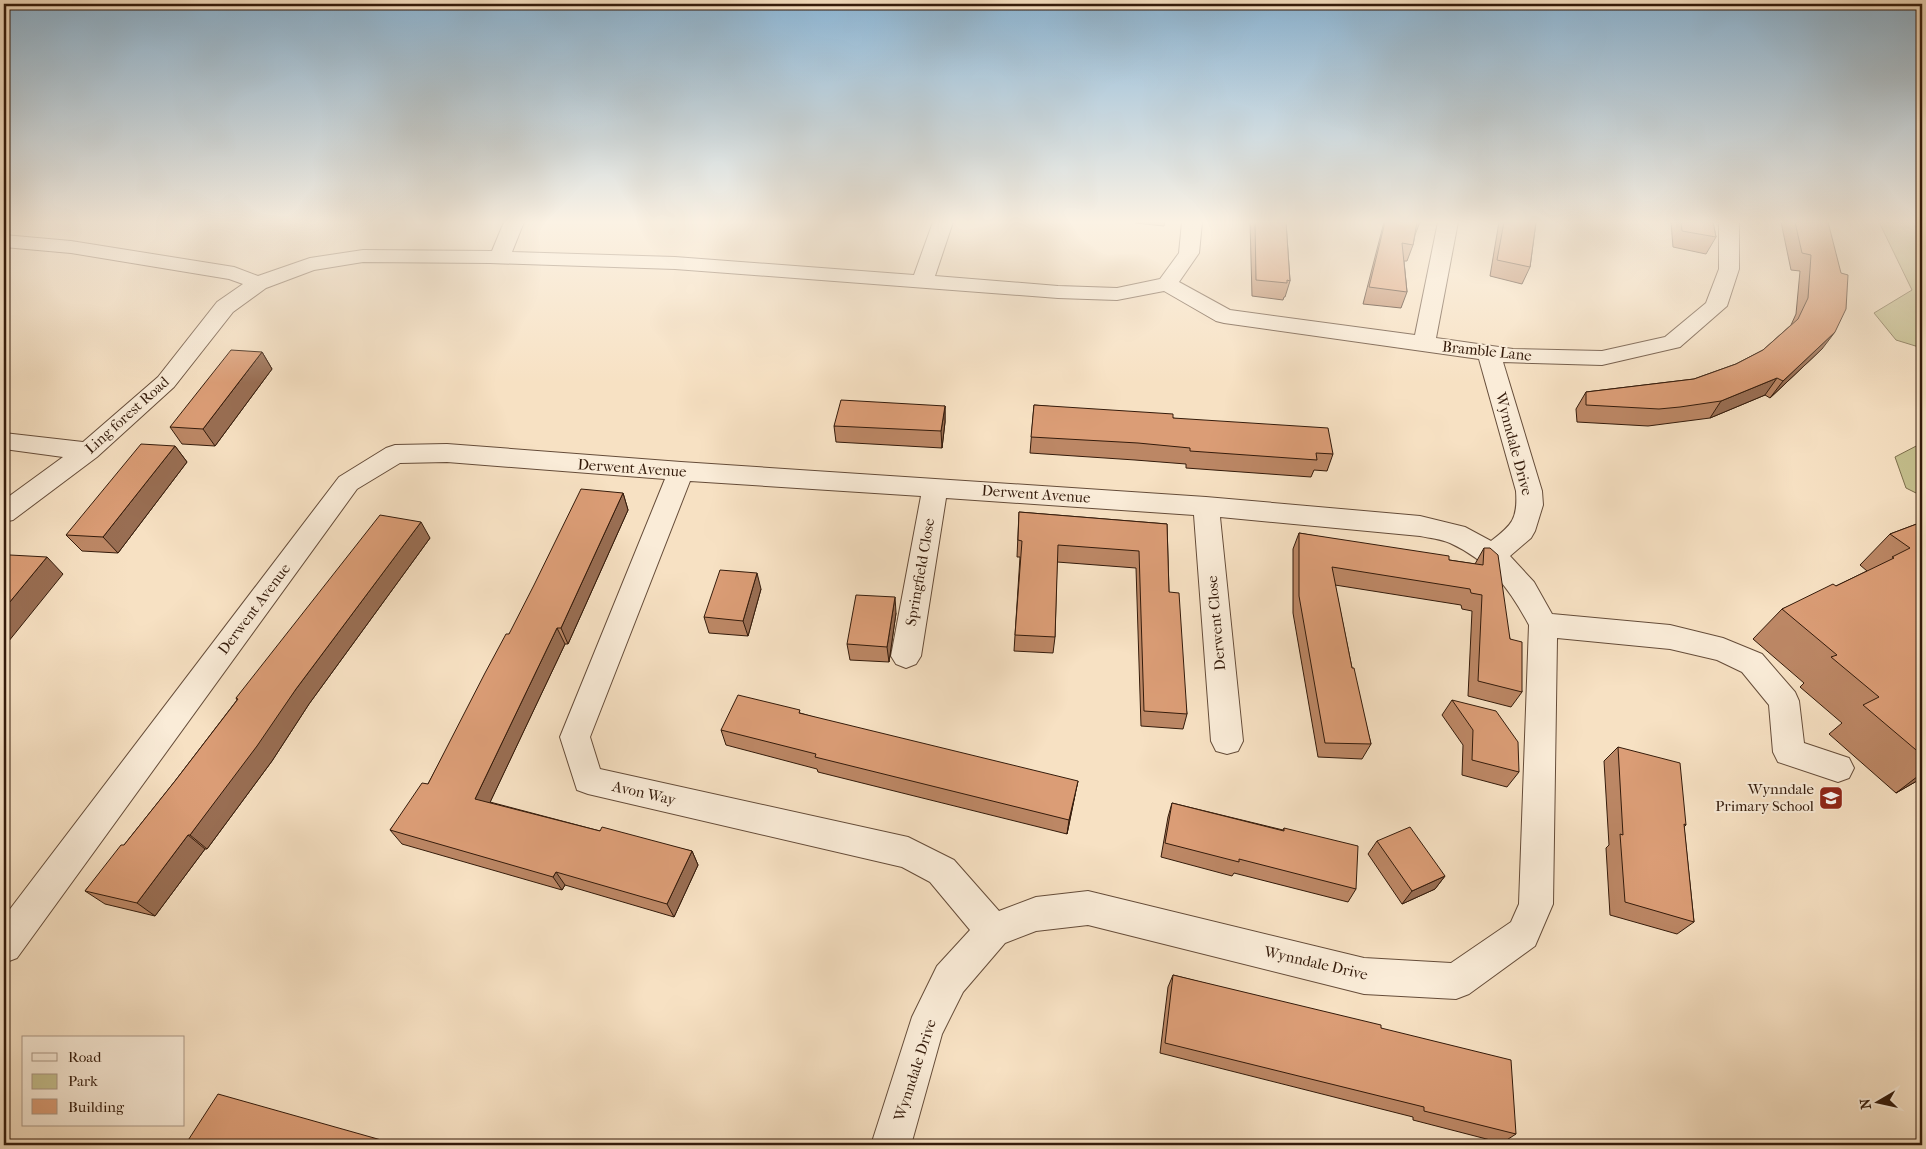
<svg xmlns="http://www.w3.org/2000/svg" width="1926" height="1149" font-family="'IM FELL French Canon',serif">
  <rect width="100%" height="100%" fill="#f7e1c3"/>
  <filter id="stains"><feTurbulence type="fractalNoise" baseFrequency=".004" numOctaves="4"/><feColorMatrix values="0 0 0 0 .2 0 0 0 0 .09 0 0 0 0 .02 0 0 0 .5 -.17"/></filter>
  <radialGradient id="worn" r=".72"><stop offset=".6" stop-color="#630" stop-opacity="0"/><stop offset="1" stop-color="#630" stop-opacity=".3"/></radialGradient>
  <g fill="#c5c08e" stroke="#7c6e4c">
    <path d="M1879,222h33l10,15v111l-26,-8 -22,-27 38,-23z"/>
    <path d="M1922,443v53l-16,-8 -11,-31z"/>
  </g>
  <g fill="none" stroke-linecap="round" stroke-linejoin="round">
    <defs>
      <path id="minor" d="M504,222h20l-12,30 163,5 239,18 19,-53h20l-18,54 123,10 59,2 43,-9 19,-26 3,-31h20l-3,31 -20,29 51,28 185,25 23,-113h20l-22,116 77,11 89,2 63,-14 41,-34 13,-34v-47h20v47l-12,37 -47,41 -78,18 -99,-3 39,129 1,14 -8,26 -4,7 -21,18 24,26 18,32 118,11 53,13 39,16 33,38 4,9 5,42 45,15 5,10 -5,10 -11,4 -60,-20 -5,-10 -4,-47 -27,-33 -25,-12 -47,-11 -113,-11 -4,266 -18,42 -66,48 -13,5 -92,-5 -276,-69 -52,6 -31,12 -42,49 -21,42 -31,111h-40l41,-128 25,-51 33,-36 -40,-48 -28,-15 -314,-73 -11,-4 -17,-53 105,-258 -218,-17 -47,1 -43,26 -340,469 -13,5v-46l335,-440 47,-29 9,-3 52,-1 234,18 525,35 214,19 45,11 26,14c21,-16 27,-22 25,-50l-37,-132 -255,-36 -8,-2 -52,-30 -47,9 -59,-2 -383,-29 -185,-6 -127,-1 -49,8 -48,18 -33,24 -59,75 -77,70 -84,63 -9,2v-22l59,-43 -59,-8v-16l79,9 75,-65 59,-75 26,-18 -14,-5 -158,-26 -67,-6v-12l67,6 163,26 24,9 52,-18 53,-8 129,1zM690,481l231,15 -30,160 5,8 10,4 10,-4 5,-8 25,-158 248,17 17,226 5,10 11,3 11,-3 5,-10 -23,-224 200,19c10,2 21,3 30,7 39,18 59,45 79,82l-10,279 -8,18 -60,41 -87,-5 -276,-67 -52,6 -37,14 -45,-51 -46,-23 -308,-68 -10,-32z"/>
    </defs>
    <use href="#minor" stroke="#654c39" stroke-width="2"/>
    <use href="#minor" fill="#faecd8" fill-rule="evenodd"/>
  </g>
  <g fill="#bc8765" stroke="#341b0b">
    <path d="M1136,222h29l-1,4 -29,-3z"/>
    <path d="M1250,222h36l4,59 -5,16h-1l-1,3 -31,-4z"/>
    <path d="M1384,222h36l-5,13 -2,10 -6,16h-3l3,31 -6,16 -38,-4z"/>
    <path d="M1499,222h37l-6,45 -8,17 -32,-8z"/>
    <path d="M1671,222h42l3,15 -10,17 -33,-7z"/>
    <path d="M1781,222h47l-6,127 -52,49 -5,-3 -55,23 -62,8 -71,-4 -1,-13 10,-17 108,-13 42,-15 27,-14 28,-25 5,-11 4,-43 -9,-1z"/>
    <path d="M262,352l10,17 -57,77 -33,-2 -12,-17z"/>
    <path d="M1034,405l139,13 160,36 -6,17 -13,-1 -3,7 -125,-9v-4l-51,-4 -105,-7z"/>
    <path d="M945,406v16l-3,26 -106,-6 -2,-16z"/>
    <path d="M175,446l12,16 -69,91 -36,-2 -16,-16z"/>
    <path d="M623,493l5,17 -60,134h-3l-75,158 110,29 92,20 6,14 -24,52 -109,-32 -3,5 -160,-46 -12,-14 38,-46 81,-150z"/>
    <path d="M1019,512l148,12 2,68 18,122 -4,15 -42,-3 -5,-158 -79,-6 -2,75 -2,16 -39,-2 6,-94h-3z"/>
    <path d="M1922,522v256l-26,15 -67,-59 13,-11 -42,-36 4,-4 -51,-44 29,-30 54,-23 31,-15 -7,-6 30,-31z"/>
    <path d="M1299,533l150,27 26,4 9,-16 26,91 12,53 -11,15 -43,-11 4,-85 -10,-2 -1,-4 -126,-20 17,83 19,76 -9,15 -44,-2 -25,-144v-64z"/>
    <path d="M430,538l-121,166 -37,57 -65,88h-2l-50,67 -50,-12 -20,-13 39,-46 51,-64 62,-81 -1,-2z"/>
    <path d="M761,589l-13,47 -39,-3 -5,-16z"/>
    <path d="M896,613l-7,49 -39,-2 -3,-16z"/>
    <path d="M1452,700l67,72 -12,15 -45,-12 1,-30 -21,-30z"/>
    <path d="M800,713l275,82 -8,39 -249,-62 -1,-3 -91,-24 -5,-15z"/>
    <path d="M1618,747l68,78 -2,2 10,95 -17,12 -67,-19 -4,-67 3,-3 -5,-84z"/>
    <path d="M1172,803l111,27 1,-2 72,61 -8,13 -114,-29 -2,3 -71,-19 7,-40z"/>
    <path d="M1377,841l68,35 -10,13 -33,15 -34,-50z"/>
    <path d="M1173,975l208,53 135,106 -14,9 -89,-23v-3l-253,-64 8,-66z"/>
  </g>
  <g fill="#996e53" stroke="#341b0b">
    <path d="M1835,332l-13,17 -52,49 13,-17z"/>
    <path d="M262,352l10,17 -57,77 -12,-17z"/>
    <path d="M1777,378l-12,17 -55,23 11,-17z"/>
    <path d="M945,406v16l-3,26 -1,-17z"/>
    <path d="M175,446l12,16 -69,91 -15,-16z"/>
    <path d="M623,493l5,17 -60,134 -7,-16z"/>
    <path d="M421,522l9,16 -121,166 -37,57 -65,88 -17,-14 106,-146z"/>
    <path d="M47,557l16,17 -59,73v-38z"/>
    <path d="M757,573l4,16 -13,47 -5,-15z"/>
    <path d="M895,597l1,16 -7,49 -2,-15z"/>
    <path d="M557,628l8,16 -80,169 -10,-14z"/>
    <path d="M1922,773v5l-26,15z"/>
    <path d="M1078,781l-3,14 -8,39 2,-14z"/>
    <path d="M188,835l17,14 -50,67 -18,-13z"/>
    <path d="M692,851l6,14 -24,52 -7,-13z"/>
    <path d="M556,872l9,13 -3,5 -9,-13z"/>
    <path d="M1445,876l-10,13 -33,15 10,-13z"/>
  </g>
  <g fill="#db9d76" stroke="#341b0b">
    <path d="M1255,222h31l4,59 -3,-1v3l-31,-3z"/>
    <path d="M1385,222h32l-4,23 -11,-2 5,49 -38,-5z"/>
    <path d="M1504,222h32l-6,45 -33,-7z"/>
    <path d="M1681,222h32l3,15 -34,-6z"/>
    <path d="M1795,222h33l13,51 7,2 -2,34 -11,23 -52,49 -6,-3 -56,23 -41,6 -21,2 -73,-4v-13l108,-13 42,-15 27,-14 35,-31 10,-21 3,-43 -9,-2z"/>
    <path d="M231,350l31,2 -59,77 -33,-2z"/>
    <path d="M841,400l104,6 -4,25 -107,-5z"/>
    <path d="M1034,405l139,9v4l155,10 5,26 -17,-1 1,7 -127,-9v-3l-52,-5 -107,-6z"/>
    <path d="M141,444l34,2 -72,91 -37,-2z"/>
    <path d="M581,489l42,4 -62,135h-4l-82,171 125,32 2,-4 90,24 -25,53 -111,-32 -3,5 -163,-47 32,-47 6,1 57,-111 21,-39h3l25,-49z"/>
    <path d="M1019,512l148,12 2,68 10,1 8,121 -43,-3 -5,-160 -81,-6 -3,92 -40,-2 7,-94 -4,-1z"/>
    <path d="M380,515l41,7 -125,167 -39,57 -67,89h-2l-51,68 -52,-12 36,-46h3l51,-64 63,-82 -2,-1z"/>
    <path d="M1922,522v233l-59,-50 16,-8 -48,-40 6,-2 -55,-46 51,-25 3,2 58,-28 -2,-1 18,-9 -20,-14z"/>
    <path d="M1299,533l150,23v4l34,5 1,-17h6l8,7 12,84 12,3v50l-44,-11 4,-86 -11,-2 -1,-4 -138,-22 20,101h2l17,76 -46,-1 -26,-147z"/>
    <path d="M10,555l37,2 -43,52v-47z"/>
    <path d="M720,570l37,3 -14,48 -39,-4z"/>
    <path d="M856,595l39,2 -8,50 -40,-3z"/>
    <path d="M738,695l62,15 -1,3 279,68 -9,39 -254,-63 1,-3 -95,-24z"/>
    <path d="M1452,700l44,11 22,31 1,30 -47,-12 1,-30z"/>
    <path d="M1618,747l62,16 6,62 -2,-1 10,98 -69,-20 -5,-68 3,1z"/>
    <path d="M1172,803l112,28v-3l74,18 -2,43 -117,-30v3l-74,-19z"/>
    <path d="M1410,827l35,49 -33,15 -35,-50z"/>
    <path d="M1173,975l208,50v3l130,32 5,74 -92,-23v-4l-259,-64z"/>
    <path d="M218,1094l181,51h-214z"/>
  </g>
  <linearGradient id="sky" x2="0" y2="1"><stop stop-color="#8cb7d7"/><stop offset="0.58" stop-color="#fbf2e4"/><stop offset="1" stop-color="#fbf2e4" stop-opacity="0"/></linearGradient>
  <rect width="1926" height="383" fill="url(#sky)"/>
  <defs>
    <symbol id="school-square" viewBox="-11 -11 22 22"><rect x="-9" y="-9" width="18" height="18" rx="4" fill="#8f2418" stroke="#faecd8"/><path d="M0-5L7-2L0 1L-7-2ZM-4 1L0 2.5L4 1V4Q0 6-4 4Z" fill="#fff"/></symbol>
  </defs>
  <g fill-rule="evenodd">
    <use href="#school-square" x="1817" y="784" width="28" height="28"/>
  </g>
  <g text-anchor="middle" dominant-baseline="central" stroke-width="4" stroke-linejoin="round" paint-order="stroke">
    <g font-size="15" fill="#341b0b" stroke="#faecd8">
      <text transform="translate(1487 351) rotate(6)">Bramble Lane</text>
      <text transform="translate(127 415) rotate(-42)">Ling forest Road</text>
      <text transform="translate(1514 444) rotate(75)">Wynndale Drive</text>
      <text transform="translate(632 468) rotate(4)">Derwent Avenue</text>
      <text transform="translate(1036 494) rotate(4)">Derwent Avenue</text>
      <text transform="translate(920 572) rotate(-80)">Springfield Close</text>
      <text transform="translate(254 609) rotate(-53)">Derwent Avenue</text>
      <text transform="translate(1216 623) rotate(-95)">Derwent Close</text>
      <text transform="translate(644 793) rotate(13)">Avon Way</text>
      <text transform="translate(1316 963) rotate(13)">Wynndale Drive</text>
      <text transform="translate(915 1070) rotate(-72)">Wynndale Drive</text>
    </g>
    <g font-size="15" fill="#341b0b" stroke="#faecd8" text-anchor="end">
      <text x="1814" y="789">Wynndale<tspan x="1814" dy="17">Primary School</tspan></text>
    </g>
  </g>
  <rect width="1926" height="1149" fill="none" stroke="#f7e1c3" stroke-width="20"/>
  <rect x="5" y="5" width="1916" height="1139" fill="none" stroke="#341b0b" stroke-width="2.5"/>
  <rect x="10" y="10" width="1906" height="1129" fill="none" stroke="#341b0b"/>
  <rect x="22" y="1036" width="162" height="90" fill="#faecd8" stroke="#ab9886"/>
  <rect x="32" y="1053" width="25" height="8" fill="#faecd8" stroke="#ab9886"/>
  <text x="68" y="1062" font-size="15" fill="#341b0b">Road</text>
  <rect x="32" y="1074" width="25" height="15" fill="#c5c08e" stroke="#ab9886"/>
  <text x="68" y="1086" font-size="15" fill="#341b0b">Park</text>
  <rect x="32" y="1099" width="25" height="15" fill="#db9d76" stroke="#ab9886"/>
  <text x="68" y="1112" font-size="15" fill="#341b0b">Building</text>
  <g transform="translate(1878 1102) rotate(261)" stroke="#faecd8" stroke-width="4" paint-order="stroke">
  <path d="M0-4L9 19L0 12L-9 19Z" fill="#341b0b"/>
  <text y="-8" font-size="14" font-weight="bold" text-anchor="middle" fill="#341b0b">N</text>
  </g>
  <rect width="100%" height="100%" filter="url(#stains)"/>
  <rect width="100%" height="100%" fill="url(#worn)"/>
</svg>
